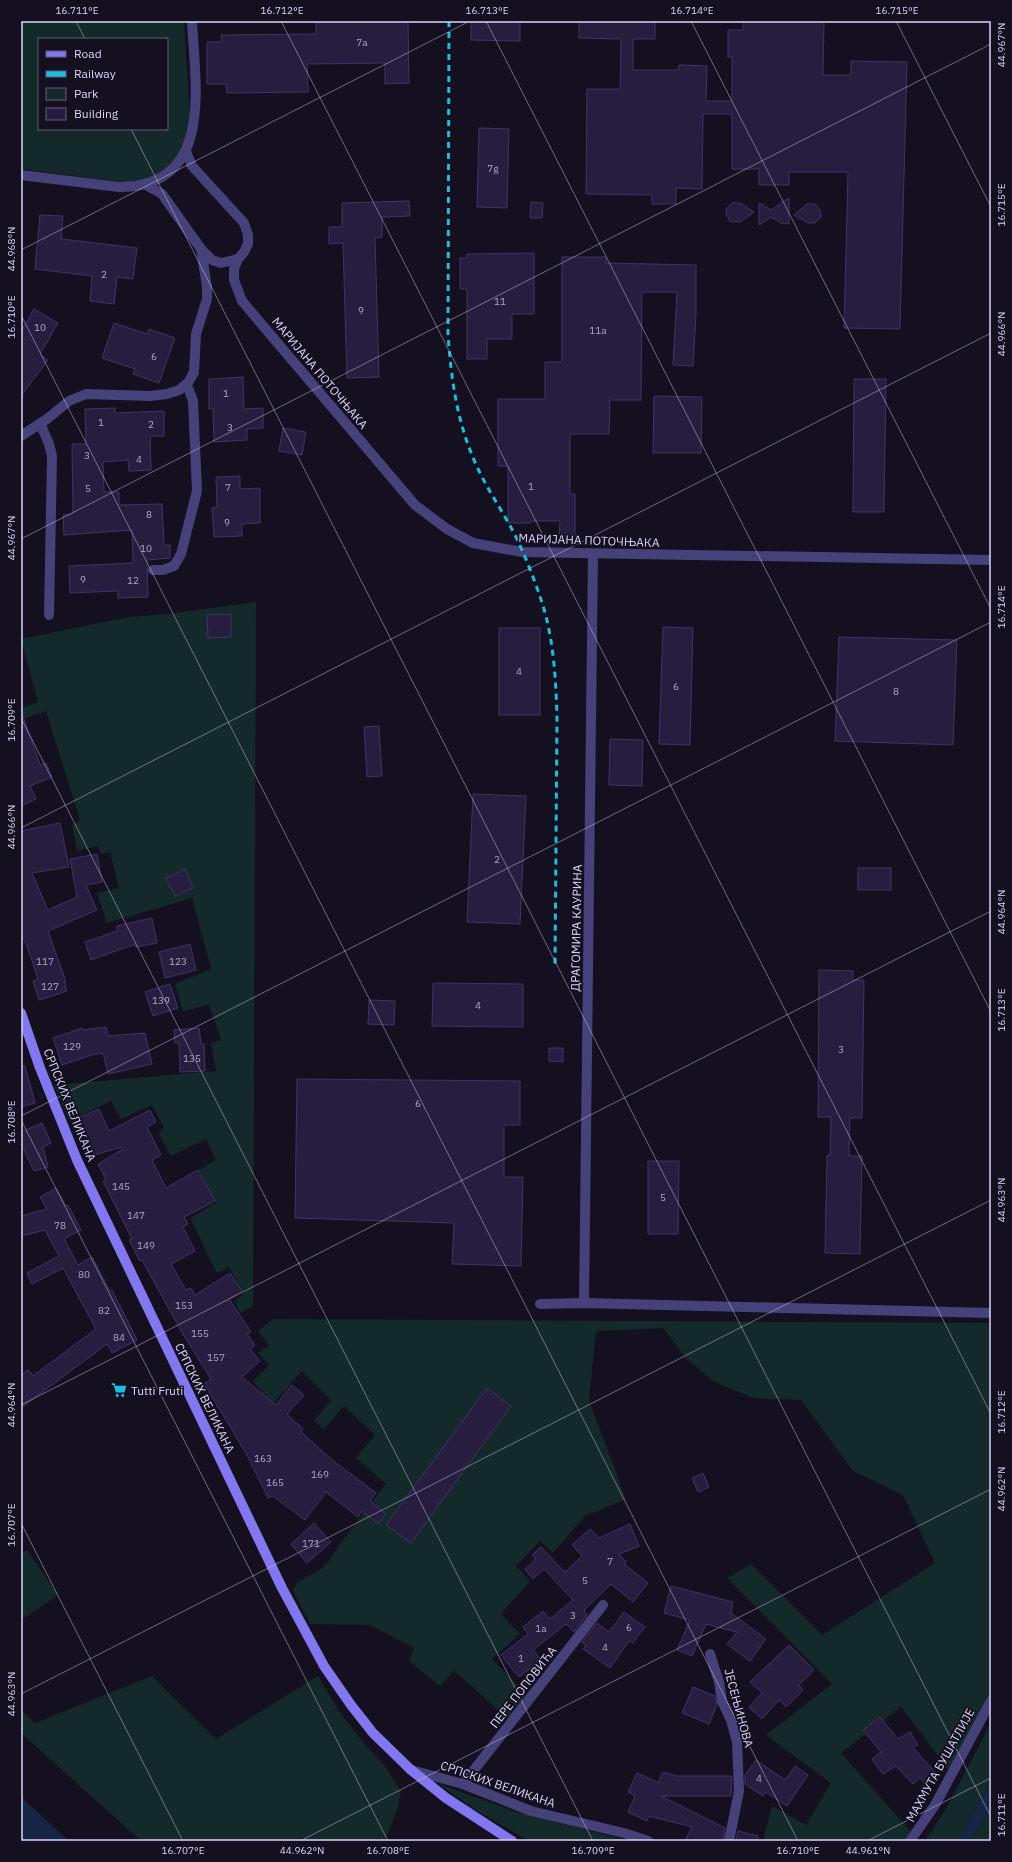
<svg xmlns="http://www.w3.org/2000/svg" width="1012" height="1862" font-family="'IBM Plex Sans',sans-serif">
  <rect width="100%" height="100%" fill="#141020"/>
  <g fill="#142929" fill-rule="evenodd">
    <path d="M21,21h163l6,96 -1,19 -20,32 -21,12 -17,3 -110,-14zM39,39h128v90h-128z"/>
    <path d="M256,602l-3,705 -13,6 -5,-12 9,-8 -15,-26 -12,6 -27,-55 26,-15 -17,-33 17,-10 -10,-21 -35,17 -13,-24 6,-4 -12,-23 -31,14 -10,-18 -42,20 -15,-36 162,-14 -5,-28 10,-3 -12,-35 -26,6 -8,-27 36,-15 -19,-71 -85,25 -10,-30 22,-5 -9,-36 -9,2 -3,-8 -21,5 -5,-26 8,-5 -34,-109 -25,9v-12l17,-6 -17,-63 107,-22 40,-3z"/>
    <path d="M273,1319l718,4v379l-40,71 -50,-66 -60,46 72,81 -6,7h-144l9,-35 34,19 25,-42 -65,-48 66,-51 -105,-106 24,-14 71,71 113,-72 -32,-68 -50,-24 -52,-71 -48,-2 -40,-17 -26,-22 -24,-31 -67,3 -7,69 37,99 -41,17 -32,37 -13,-12 -24,25 14,15 -29,33 19,20 -28,25 40,41 -19,23 -59,-52 -14,15 -31,-25 5,-13 -45,-23 -59,-1 -17,-34 5,-8 23,-13 10,-11 11,-17 44,-57 -30,-26 19,-23 -31,-29 -20,23 -10,-8 17,-21 -29,-29 -29,33 -20,-23 16,-16 -11,-12 11,-8 -11,-14z"/>
    <path d="M27,1550l31,45 -37,25v-66z"/>
    <path d="M152,1676l64,63 102,-63 21,35 23,30 23,25 16,25 -3,16 -13,34h-244l-120,-108v-23l14,13z"/>
    <path d="M991,1723v62l-10,13 -23,43h-33l22,-34z"/>
    <path d="M437,1783l79,29 114,29h-101l-53,-31z"/>
    <path d="M991,1805v36h-21l16,-25z"/>
  </g>
  <g fill="#162545">
    <path d="M991,1785v20l-5,11 -16,25h-12l23,-43z"/>
    <path d="M21,1797l48,44h-48z"/>
  </g>
  <g fill="#271e3f" stroke="#413368">
    <path d="M316,21h92l1,62 -24,1v-21l-78,1 1,28 -81,1 -1,-9h-19v-42h15l-1,-7 95,-1z"/>
    <path d="M471,21h49v20l-49,-1z"/>
    <path d="M579,21h76v18h-22v31h46v-5l28,1 -1,35h26v-44h-4v-27h15v-9h81l-1,54h28v-14l56,1 -7,267 -56,-1 4,-156h-59v13h-30v-16h-27v-55h-29l-1,75 -26,-1v16h-24v-9l-66,-1 1,-105h33l1,-50 -42,-1z"/>
    <path d="M479,128l30,1 -2,79 -30,-1z"/>
    <path d="M789,198v26l-8,-1 -10,-6 -12,8v-22l12,7z"/>
    <path d="M409,201l1,15 -28,1v20l-7,1 4,139 -32,1 -4,-135 -14,1v-17h13v-24z"/>
    <path d="M531,202l12,1 -1,15h-12z"/>
    <path d="M732,203h8l14,9 -14,10h-8l-3,-2 -3,-7v-4z"/>
    <path d="M807,204h8l5,6 1,7 -6,6h-7l-14,-8z"/>
    <path d="M40,215l23,1 -2,23 76,9 -4,31 -16,-2 -3,27 -24,-3 2,-25 -57,-7z"/>
    <path d="M534,253v61h-22v25h-25v20h-20v-70h-7v-31h7v-4z"/>
    <path d="M562,257h44v6l90,2v49l-3,52 -20,-1 4,-73h-35l-1,108h-31l-1,34h-39v60h5v45h-16l1,-18h-29l-1,2h-22v-57h-10v-67h47v-37h17z"/>
    <path d="M34,309l24,14 -18,31 8,6 -27,36v-64z"/>
    <path d="M114,323l33,11 2,-5 26,9 -16,45 -26,-9 2,-5 -33,-11z"/>
    <path d="M243,377l1,32 19,-1v20l-16,1v11l-33,2 -1,-33h-4v-30z"/>
    <path d="M854,379h32l-2,133h-31z"/>
    <path d="M654,396l48,1 -1,56h-48z"/>
    <path d="M115,408v5l49,-2v25h-14l1,34 -22,1 -1,-11 -25,2 1,30h15v13l43,-1 2,41h6v13l-23,2 1,37 -30,1v-7l-48,2 -1,-27 64,-3 -1,-33 -68,5 -1,-20 10,-1 -1,-70h14l-1,-35z"/>
    <path d="M283,428l23,4 -4,23 -23,-4z"/>
    <path d="M240,476v13l20,-1v35l-18,1v12l-28,1 -2,-29 5,-1 -1,-30z"/>
    <path d="M231,614v23l-23,1 -1,-23z"/>
    <path d="M663,627l30,1 -3,117 -31,-1z"/>
    <rect x="499" y="628" width="41" height="87"/>
    <path d="M839,637l118,3 -4,105 -118,-4z"/>
    <path d="M21,716h2l17,49 6,-2 6,14 -22,9 6,13 -15,7z"/>
    <path d="M379,726l3,50 -15,1 -3,-50z"/>
    <path d="M610,739l33,1 -1,46 -33,-1z"/>
    <path d="M473,794l53,2 -6,128 -53,-2z"/>
    <path d="M60,823l9,44 -37,6 16,37 29,-13 -7,-38 27,-5 5,28 -16,3 11,25 -49,21 18,51h-2l3,9 -28,9 -6,-19 5,-2 -12,-36 -5,-7v-105z"/>
    <rect x="858" y="868" width="33" height="22"/>
    <path d="M185,869l8,19 -18,8 -9,-18z"/>
    <path d="M152,918l5,25 -21,4 -1,-3 -44,16 -6,-18 32,-11v-5z"/>
    <path d="M190,944l6,26 -31,8 -6,-26z"/>
    <path d="M819,970l34,1v9h11l-2,138h-12l-1,38h13l-2,98 -35,-1 2,-98h3l1,-38h-13z"/>
    <path d="M433,983l90,1v43l-91,-1z"/>
    <path d="M170,984l8,24 -25,8 -8,-24z"/>
    <path d="M369,1000l26,1 -1,24 -26,-1z"/>
    <path d="M106,1027l2,9 37,-3 7,31 -44,10 -5,-21 -12,2 -29,10 -9,-27 29,-10 1,2z"/>
    <path d="M199,1028l2,16h3l1,27 -25,1 -1,-29h-4l-1,-13z"/>
    <path d="M549,1048h14v14l-14,-1z"/>
    <path d="M21,1066h4l10,37 -14,4z"/>
    <path d="M297,1079l223,2v44h-16v52h19l-2,89 -69,-2 2,-41 -159,-5z"/>
    <path d="M99,1109l10,22 41,-21 6,12 -9,5 14,28 -9,5 14,28 32,-18 17,31 -31,16 4,7 -5,3 12,24 -24,13 15,26 5,-2 4,7 35,-22 12,18 -13,8 22,33 -4,2 8,11 -5,4 10,12 -18,16 34,28 16,-20 12,10 -17,19 16,15 -2,3 30,27 45,34 -6,8 16,13 -8,10 -16,-13 -4,6 -32,-25 -21,28 -32,-24 -5,2 -22,-45 -42,-69 7,-5 -30,-48 -39,-71 -2,1 -11,-21 3,-1 -29,-58 3,-2 -8,-15 25,-15 -1,-2 -28,8 -16,-37z"/>
    <path d="M42,1123l9,20 -8,4 5,20 -14,4 -13,-27v-12z"/>
    <path d="M648,1161h31l-1,73h-30z"/>
    <path d="M56,1188l10,18 2,-1 13,25 -17,9 14,26 14,-8 18,34 2,-1 25,50 -25,13 -5,-9 -86,64v-33l7,-5 5,6 63,-47 -33,-61 -31,16 -5,-11 32,-17 -14,-26 -24,6v-20l26,-7 -7,-12z"/>
    <path d="M487,1388l24,18 -100,137 -25,-18z"/>
    <path d="M703,1473l6,14 -11,5 -6,-14z"/>
    <path d="M314,1523l17,19 -24,21 -16,-19z"/>
    <path d="M630,1524l9,22 -20,8 7,8 -2,2 24,19 -15,19 -22,-18 -27,26 3,5 -13,17 -8,-8 -33,26 8,10 -22,17 -18,-22 27,-21 -5,-7 20,-16 7,8 23,-19 -29,-31 -11,10 -8,-10 11,-10 -4,-4 9,-8 24,25 17,-16 -10,-11 18,-16 9,9z"/>
    <path d="M671,1586l62,16 -2,11 35,26 -16,22 -23,-17 10,-12 -31,-8 -14,32 -15,-6 13,-30 -26,-7z"/>
    <path d="M624,1612l21,15 -12,16 -4,-2 -19,27 -27,-19 3,-3 -4,-4 15,-19 12,9z"/>
    <path d="M789,1645l25,25 -15,15 4,5 -17,17 -7,-7 -17,19 -13,-12 13,-14 -12,-11z"/>
    <path d="M693,1687l22,9 2,9 -8,19 -27,-11z"/>
    <path d="M880,1717l18,22 12,-7 8,13 -5,3 24,26 -12,10 -5,-6 -7,6 -17,-18 -13,8 -11,-15 9,-7 -18,-22z"/>
    <path d="M756,1760l29,20 10,-14 13,9 -21,31 -21,-14 -3,4 -18,-12v-9z"/>
    <path d="M662,1772l15,4h55l-1,20h-70l64,32 -2,13h-38l7,-14 -43,-11 -2,5 -19,-9 7,-16 -7,-4 9,-19 22,10z"/>
    <path d="M738,1831l20,5 -1,5h-21z"/>
  </g>
  <g fill="none" stroke-linecap="round" stroke-linejoin="round">
    <g stroke="#474179" stroke-width="10">
      <path d="M21,175l98,12c96,0 76,-102 73,-166"/>
      <path d="M146,185l16,9 39,55 11,11 9,3 17,-4 6,-7 4,-8v-9l-4,-12 -52,-57 -6,-15"/>
      <path d="M238,259l-4,10v11l8,21 173,204 32,24 26,14 49,9 469,8"/>
      <path d="M40,423l9,21 3,12 -3,159"/>
      <path d="M21,436l26,-17 22,-18 17,-7 64,2 17,-2 12,-4 9,-7 6,-11 2,-38 11,-35v-12l-6,-38"/>
      <path d="M153,570h10l11,-4 7,-12 16,-63 -4,-90 -4,-11 -4,-5"/>
      <path d="M584,1303l9,-749"/>
      <path d="M540,1304l44,-1 407,10"/>
      <path d="M710,1654l9,28 3,19 9,19 6,22 2,49 -10,50"/>
      <path d="M411,1770l52,14 68,27 93,22 24,8"/>
      <path d="M463,1784l140,-179"/>
      <path d="M910,1841l25,-36 56,-104"/>
    </g>
    <path stroke="#8277ee" stroke-width="10" d="M21,1013l19,55 37,92 205,428 42,78 27,39 22,28 37,36 36,29 66,43"/>
    <path stroke="#1cbede" stroke-width="3" stroke-dasharray="6 5" stroke-linecap="butt" d="M449,21l-1,313c3,42 8,82 24,121 12,31 32,57 46,86 10,22 19,45 26,68 10,35 12,73 13,109l-2,249"/>
  </g>
  <path fill="none" stroke="#dbd5fa" stroke-width="1" stroke-opacity="0.45" d="M76,21l9,18M281,21l710,1393M486,21l505,991M691,21l300,588M896,21l95,186M131,129l860,1688M21,250l449,-229M21,315l777,1526M21,539l970,-495M21,718l572,1123M21,828l970,-495M21,1116l970,-494M21,1120l367,721M21,1405l970,-494M21,1523l162,318M21,1694l970,-494M300,1841l691,-352M867,1841l124,-63"/>
  <defs>
    <symbol id="supermarket-bare" viewBox="-9 -9 18 18"><path d="M-6-5.5h2.5l.6 2H6L4.5 2H-2.5L-4.4-4H-6ZM-1.5 3.2a1.3 1.3 0 1 0 .1 0ZM3 3.2a1.3 1.3 0 1 0 .1 0Z" fill="#1cbede" stroke="#141020" stroke-width="2.5" paint-order="stroke"/></symbol>
  </defs>
  <g fill-rule="evenodd">
    <use href="#supermarket-bare" x="108" y="1379" width="22" height="22"/>
  </g>
  <g text-anchor="middle" dominant-baseline="central" stroke-width="3.5" stroke-linejoin="round" paint-order="stroke">
    <g font-size="10" fill="#aea7cb">
      <text x="362" y="42">7a</text>
      <text x="493" y="168">7g</text>
      <text x="104" y="274">2</text>
      <text x="500" y="301">11</text>
      <text x="361" y="310">9</text>
      <text x="40" y="327">10</text>
      <text x="598" y="330">11a</text>
      <text x="154" y="356">6</text>
      <text x="226" y="393">1</text>
      <text x="101" y="422">1</text>
      <text x="151" y="424">2</text>
      <text x="230" y="427">3</text>
      <text x="87" y="455">3</text>
      <text x="139" y="459">4</text>
      <text x="531" y="486">1</text>
      <text x="228" y="487">7</text>
      <text x="88" y="488">5</text>
      <text x="149" y="514">8</text>
      <text x="227" y="522">9</text>
      <text x="146" y="548">10</text>
      <text x="83" y="579">9</text>
      <text x="133" y="580">12</text>
      <text x="519" y="671">4</text>
      <text x="676" y="686">6</text>
      <text x="896" y="691">8</text>
      <text x="497" y="859">2</text>
      <text x="45" y="961">117</text>
      <text x="178" y="961">123</text>
      <text x="50" y="986">127</text>
      <text x="161" y="1000">139</text>
      <text x="478" y="1005">4</text>
      <text x="72" y="1046">129</text>
      <text x="841" y="1049">3</text>
      <text x="192" y="1058">135</text>
      <text x="418" y="1103">6</text>
      <text x="121" y="1186">145</text>
      <text x="663" y="1197">5</text>
      <text x="136" y="1215">147</text>
      <text x="60" y="1225">78</text>
      <text x="146" y="1245">149</text>
      <text x="84" y="1274">80</text>
      <text x="184" y="1305">153</text>
      <text x="104" y="1310">82</text>
      <text x="200" y="1333">155</text>
      <text x="119" y="1337">84</text>
      <text x="216" y="1357">157</text>
      <text x="263" y="1458">163</text>
      <text x="320" y="1474">169</text>
      <text x="275" y="1482">165</text>
      <text x="311" y="1543">171</text>
      <text x="610" y="1561">7</text>
      <text x="585" y="1580">5</text>
      <text x="573" y="1615">3</text>
      <text x="629" y="1627">6</text>
      <text x="541" y="1628">1a</text>
      <text x="605" y="1647">4</text>
      <text x="521" y="1658">1</text>
      <text x="759" y="1778">4</text>
    </g>
    <g font-size="12" fill="#dbd5fa" stroke="#141020">
      <text transform="translate(320 373) rotate(50)">МАРИЈАНА ПОТОЧЊАКА</text>
      <text transform="translate(589 540) rotate(2)">МАРИЈАНА ПОТОЧЊАКА</text>
      <text transform="translate(576 928) rotate(-89)">ДРАГОМИРА КАУРИНА</text>
      <text transform="translate(70 1105) rotate(68)">СРПСКИХ ВЕЛИКАНА</text>
      <text transform="translate(205 1398) rotate(64)">СРПСКИХ ВЕЛИКАНА</text>
      <text transform="translate(523 1687) rotate(-52)">ПЕРЕ ПОПОВИЋА</text>
      <text transform="translate(739 1708) rotate(75)">ЈЕСЕЊИНОВА</text>
      <text transform="translate(940 1765) rotate(-61)">МАХМУТА БУШАТЛИЈЕ</text>
      <text transform="translate(498 1784) rotate(19)">СРПСКИХ ВЕЛИКАНА</text>
    </g>
    <g font-size="12" fill="#dbd5fa" stroke="#141020" text-anchor="start">
      <text x="131" y="1390">Tutti Fruti</text>
    </g>
  </g>
  <rect width="1012" height="1862" fill="none" stroke="#141020" stroke-width="44"/>
  <rect x="38" y="38" width="130" height="92" fill="#141020" stroke="#645f77"/>
  <rect x="46" y="51" width="20" height="6" fill="#8277ee" stroke="#645f77"/>
  <text x="74" y="58" font-size="12" fill="#dbd5fa">Road</text>
  <rect x="46" y="71" width="20" height="6" fill="#1cbede" stroke="#645f77"/>
  <text x="74" y="78" font-size="12" fill="#dbd5fa">Railway</text>
  <rect x="46" y="88" width="20" height="12" fill="#142929" stroke="#645f77"/>
  <text x="74" y="98" font-size="12" fill="#dbd5fa">Park</text>
  <rect x="46" y="108" width="20" height="12" fill="#271e3f" stroke="#645f77"/>
  <text x="74" y="118" font-size="12" fill="#dbd5fa">Building</text>
  <rect x="22" y="22" width="968" height="1818" fill="none" stroke="#dbd5fa" stroke-width="1.5"/>
  <g font-size="10" text-anchor="middle" fill="#dbd5fa">
    <text x="77" y="14">16.711°E</text>
    <text x="282" y="14">16.712°E</text>
    <text x="487" y="14">16.713°E</text>
    <text x="692" y="14">16.714°E</text>
    <text x="897" y="14">16.715°E</text>
    <text transform="translate(1001 45) rotate(-90)" y="4">44.967°N</text>
    <text transform="translate(1001 205) rotate(-90)" y="4">16.715°E</text>
    <text transform="translate(11 249) rotate(-90)" y="4">44.968°N</text>
    <text transform="translate(11 317) rotate(-90)" y="4">16.710°E</text>
    <text transform="translate(1001 334) rotate(-90)" y="4">44.966°N</text>
    <text transform="translate(11 538) rotate(-90)" y="4">44.967°N</text>
    <text transform="translate(1001 607) rotate(-90)" y="4">16.714°E</text>
    <text transform="translate(11 720) rotate(-90)" y="4">16.709°E</text>
    <text transform="translate(11 827) rotate(-90)" y="4">44.966°N</text>
    <text transform="translate(1001 912) rotate(-90)" y="4">44.964°N</text>
    <text transform="translate(1001 1010) rotate(-90)" y="4">16.713°E</text>
    <text transform="translate(11 1122) rotate(-90)" y="4">16.708°E</text>
    <text transform="translate(1001 1200) rotate(-90)" y="4">44.963°N</text>
    <text transform="translate(11 1405) rotate(-90)" y="4">44.964°N</text>
    <text transform="translate(1001 1412) rotate(-90)" y="4">16.712°E</text>
    <text transform="translate(1001 1489) rotate(-90)" y="4">44.962°N</text>
    <text transform="translate(11 1525) rotate(-90)" y="4">16.707°E</text>
    <text transform="translate(11 1694) rotate(-90)" y="4">44.963°N</text>
    <text transform="translate(1001 1815) rotate(-90)" y="4">16.711°E</text>
    <text x="183" y="1854">16.707°E</text>
    <text x="302" y="1854">44.962°N</text>
    <text x="388" y="1854">16.708°E</text>
    <text x="593" y="1854">16.709°E</text>
    <text x="798" y="1854">16.710°E</text>
    <text x="868" y="1854">44.961°N</text>
  </g>
</svg>
